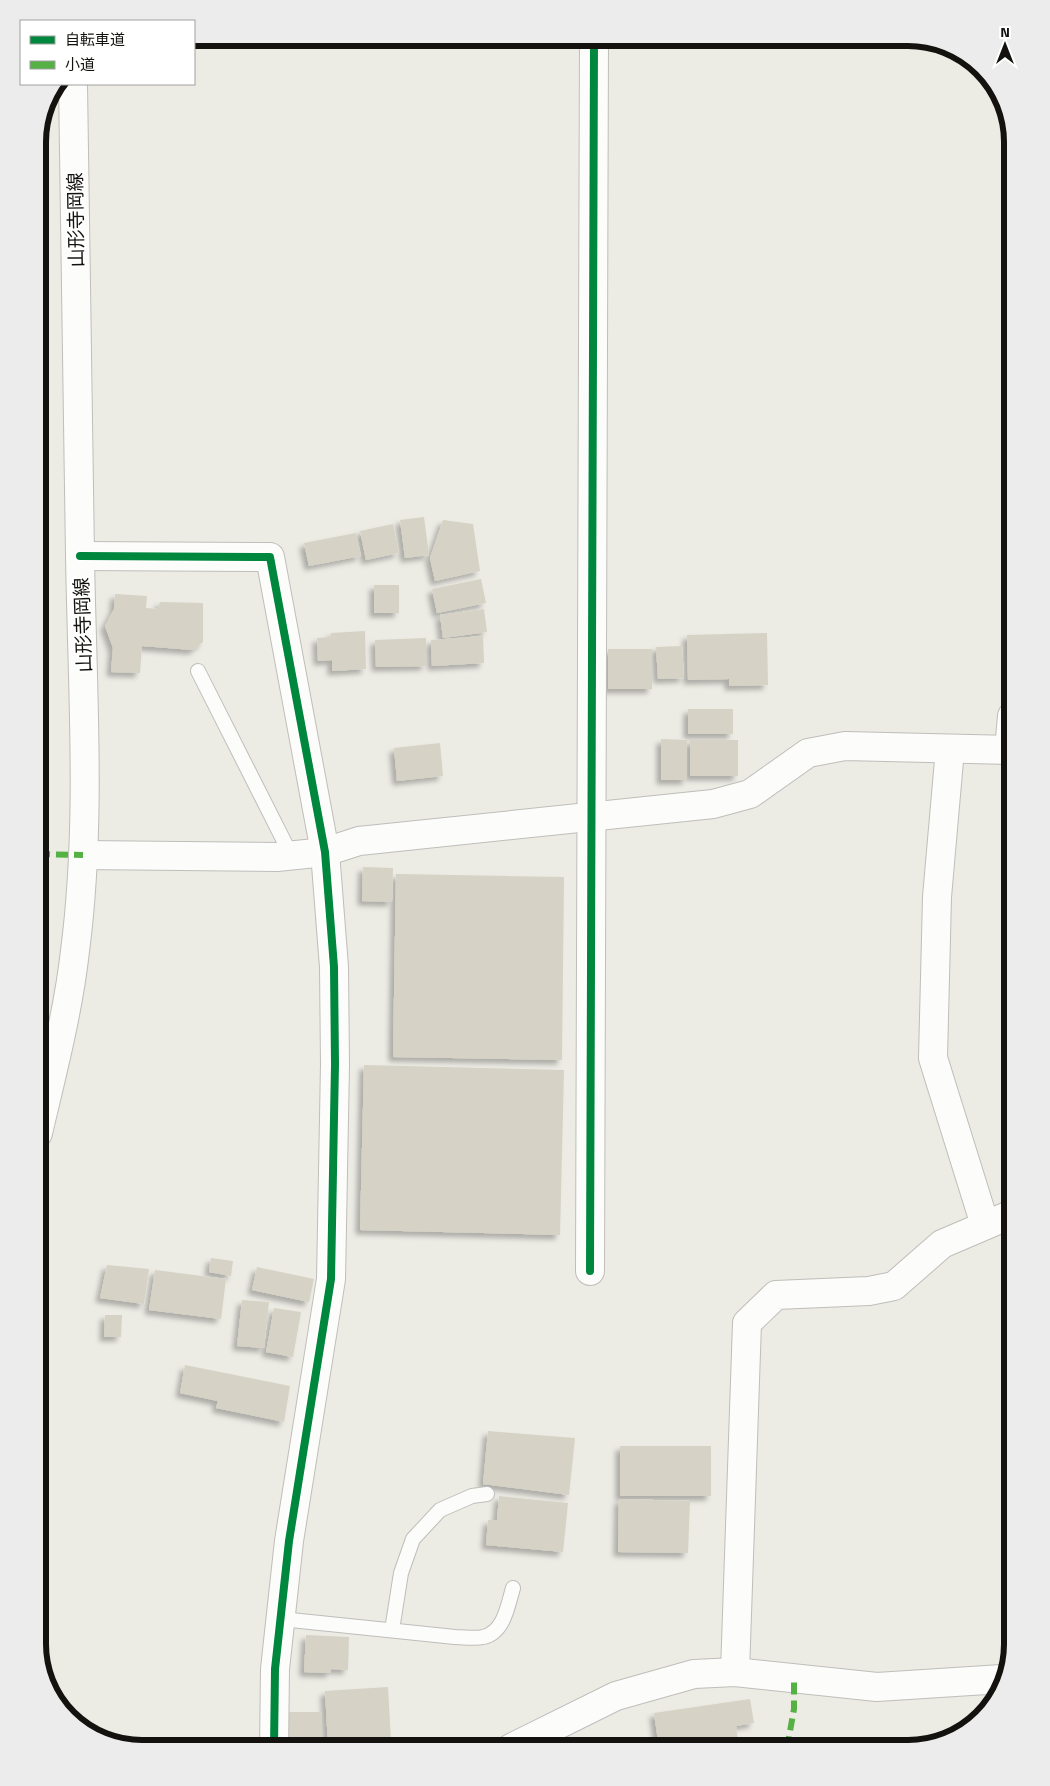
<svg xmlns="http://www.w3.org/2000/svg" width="1050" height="1786" font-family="'Titillium Web','Noto Sans JP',sans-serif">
  <defs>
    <filter id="shadow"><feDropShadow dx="-4.5" dy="4.5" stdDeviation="2.5" flood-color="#0004"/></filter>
  </defs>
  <rect width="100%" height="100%" fill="#ecebe4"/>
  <g fill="#d6d3c6" filter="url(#shadow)">
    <path d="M424,517l5,38 -24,3 -5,-38z"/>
    <path d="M443,520l30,4 7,47 -45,10 -5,-23z"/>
    <path d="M393,524l6,29 -33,7 -6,-29z"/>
    <path d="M356,533l5,23 -52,10 -5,-23z"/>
    <path d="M481,579l5,24 -49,10 -5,-24z"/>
    <rect x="374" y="585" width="25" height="28"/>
    <path d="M115,594l32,2 -1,12 12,1 2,-7 43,1v39l-10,8 -51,-4 -2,27 -29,-1 2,-24 -8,-22 9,-17z"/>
    <path d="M484,609l3,23 -44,6 -3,-23z"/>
    <path d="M365,631l1,38 -34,2v-11l-14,1 -1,-23 14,-1v-4z"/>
    <path d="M767,633l1,52 -39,1v-7l-41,1 -1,-45z"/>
    <path d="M483,636l1,27 -52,3 -1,-26z"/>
    <path d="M426,638v28l-50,1 -1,-27z"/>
    <path d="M682,646l2,32 -26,1 -2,-32z"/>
    <rect x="608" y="649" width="44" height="40"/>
    <rect x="688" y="709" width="45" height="25"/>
    <path d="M661,739l26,1v40h-26z"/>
    <rect x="690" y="740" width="48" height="36"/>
    <path d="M440,743l3,33 -46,5 -3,-33z"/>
    <path d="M363,867l30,1 -1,34 -30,-1z"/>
    <path d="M396,874l168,3 -2,183 -169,-3z"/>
    <path d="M364,1065l200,5 -4,165 -200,-5z"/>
    <path d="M211,1258l22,3 -2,15 -22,-4z"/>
    <path d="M107,1265l42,4 -5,35 -44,-6z"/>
    <path d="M257,1267l57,12 -5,23 -57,-12z"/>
    <path d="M155,1270l71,9 -5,40 -72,-9z"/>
    <path d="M242,1300l27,2 -5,46 -27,-2z"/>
    <path d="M274,1308l27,4 -8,45 -27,-5z"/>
    <path d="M105,1315h17l-1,22h-17z"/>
    <path d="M185,1365l105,21 -6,36 -68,-14 2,-7 -38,-8z"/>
    <path d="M488,1431l87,7 -6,57 -86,-11z"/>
    <rect x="620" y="1446" width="91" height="50"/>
    <path d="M499,1496l69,7 -5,49 -77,-7 2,-25h9z"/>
    <path d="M619,1499l71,2 -2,52 -70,-1z"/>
    <path d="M306,1635l43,2 -1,33 -17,-1v4l-27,-1z"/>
    <path d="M388,1687l3,54 -63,4 -3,-54z"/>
    <path d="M750,1699l4,24 -18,3 3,22h-80l-5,-35z"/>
    <path d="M287,1712h35v34h-9v2h-26z"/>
  </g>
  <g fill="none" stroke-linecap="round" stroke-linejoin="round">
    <defs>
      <g id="service">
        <path d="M198,671l93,184"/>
        <path d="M281,1619l174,18c9,0 20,2 28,0 21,-4 25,-32 30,-49"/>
        <path d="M392,1630l9,-57 12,-34 27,-29 32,-14 15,-2"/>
      </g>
      <g id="minor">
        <path d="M80,556l190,1 55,295 9,115 1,97 -4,215 -42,262 -14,128 -1,79"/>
        <path d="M950,749l-13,148 -4,161 52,167"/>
        <path d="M1009,750l3,-34"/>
        <path d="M83,855l194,2 48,-5 34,-11 354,-37 37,-10 58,-41 37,-7 167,4"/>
        <path d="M590,1271l4,-1233"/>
        <path d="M735,1672l12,-349 29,-28 93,-4 25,-5 48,-42 70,-30"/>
        <path d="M511,1748l105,-52 78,-22 41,-2 142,15 125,-8"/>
      </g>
      <path id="secondary" d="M38,1133c14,-60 30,-120 37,-182 17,-131 7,-264 5,-396 -3,-157 -5,-314 -7,-471"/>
    </defs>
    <use href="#service" stroke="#bfbeba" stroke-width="16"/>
    <use href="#minor" stroke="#bfbeba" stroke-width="30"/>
    <use href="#secondary" stroke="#bfbeba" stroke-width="30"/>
    <use href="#service" stroke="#fcfcfb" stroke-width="14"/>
    <use href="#minor" stroke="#fcfcfb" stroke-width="28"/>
    <use href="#secondary" stroke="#fcfcfb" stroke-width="28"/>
    <g stroke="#55b144" stroke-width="6" stroke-dasharray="12 6" stroke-linecap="butt">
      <path d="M38,854l45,1"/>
      <path d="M787,1748l7,-39v-31"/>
    </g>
    <defs>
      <g id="cycleway">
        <path d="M80,556l190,1 55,295 9,115 1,97 -4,215 -42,262 -14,128 -1,79"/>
        <path d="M590,1271l4,-1233"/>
      </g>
    </defs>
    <use href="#cycleway" stroke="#fff" stroke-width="11"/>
    <use href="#cycleway" stroke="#00873e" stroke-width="8"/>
  </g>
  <g text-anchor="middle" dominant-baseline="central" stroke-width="4" stroke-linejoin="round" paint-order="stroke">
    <g font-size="19" fill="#13120e" stroke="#fff">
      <text transform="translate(75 220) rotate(-91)">山形寺岡線</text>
      <text transform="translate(82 625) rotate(-92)">山形寺岡線</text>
    </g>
  </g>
  <path d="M0 0H1050V1786H0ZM142 46H908A96 96 0 0 1 1004 142V1644A96 96 0 0 1 908 1740H142A96 96 0 0 1 46 1644V142A96 96 0 0 1 142 46Z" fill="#ececec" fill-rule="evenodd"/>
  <path fill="none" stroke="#13120e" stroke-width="6" d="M142 46H908A96 96 0 0 1 1004 142V1644A96 96 0 0 1 908 1740H142A96 96 0 0 1 46 1644V142A96 96 0 0 1 142 46Z"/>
  <rect x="20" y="20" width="175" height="65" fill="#ffffff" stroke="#a1a09f"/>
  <rect x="30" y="36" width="25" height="8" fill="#00873e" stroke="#a1a09f"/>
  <text x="65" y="45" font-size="15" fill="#13120e">自転車道</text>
  <rect x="30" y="61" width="25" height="8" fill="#55b144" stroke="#a1a09f"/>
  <text x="65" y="70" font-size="15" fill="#13120e">小道</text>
  <g transform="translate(1005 45)" stroke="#ffffff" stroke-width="4" paint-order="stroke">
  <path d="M0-4L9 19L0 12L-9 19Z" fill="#13120e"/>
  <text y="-8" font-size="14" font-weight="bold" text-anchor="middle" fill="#13120e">N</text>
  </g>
</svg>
